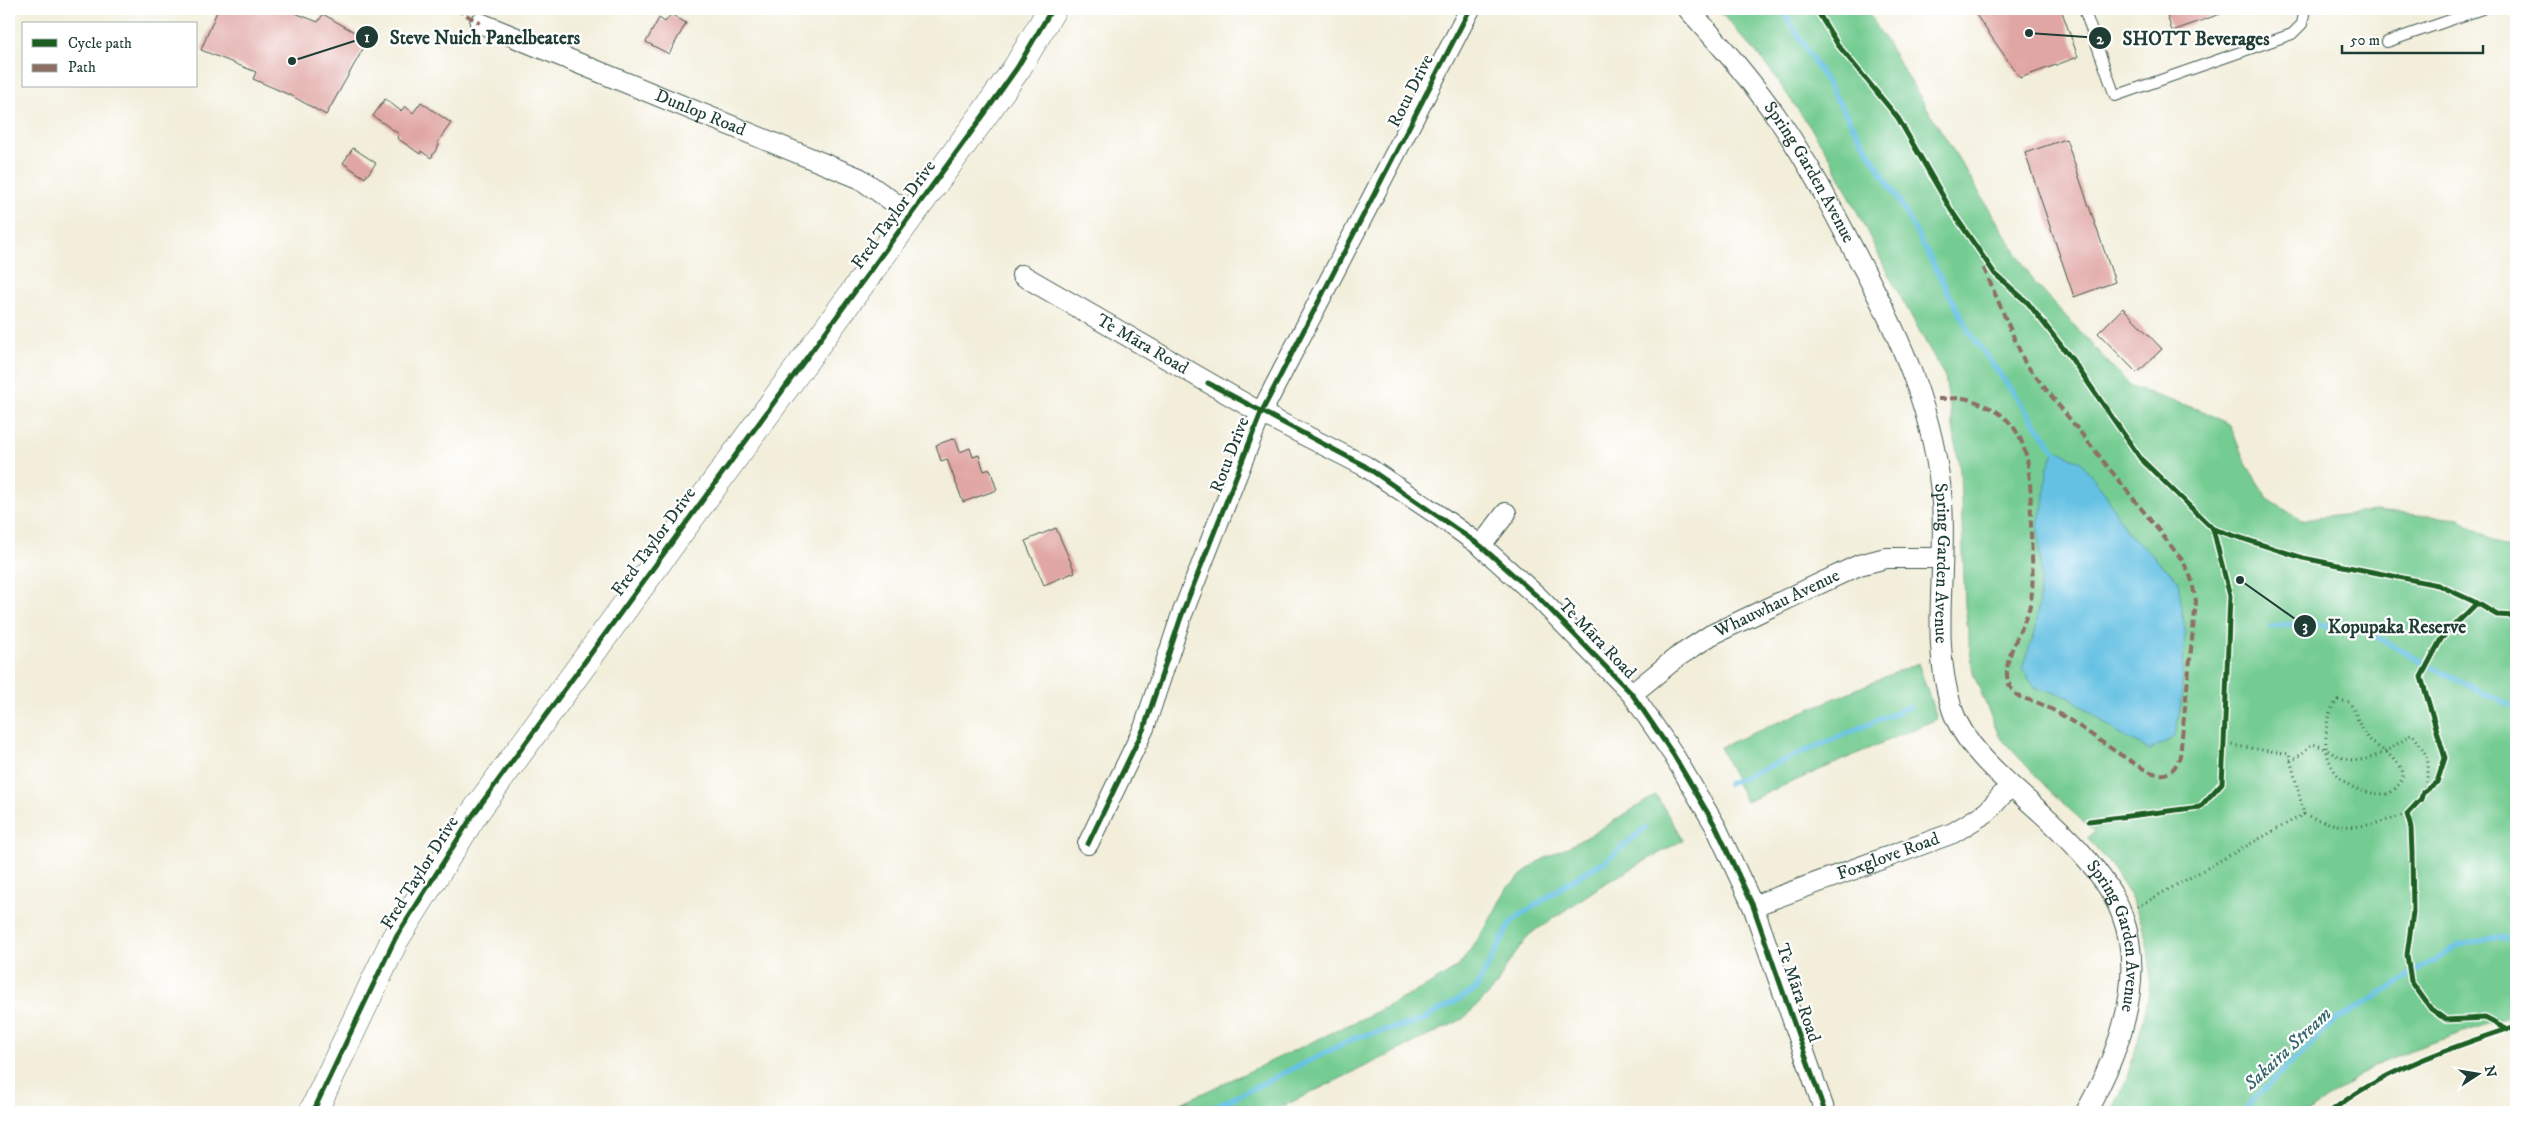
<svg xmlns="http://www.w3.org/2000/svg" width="2525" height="1121" font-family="'IM FELL DW Pica',serif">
  <rect width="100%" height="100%" fill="#fff"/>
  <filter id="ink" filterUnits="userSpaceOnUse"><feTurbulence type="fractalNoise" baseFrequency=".02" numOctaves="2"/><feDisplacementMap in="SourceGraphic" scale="10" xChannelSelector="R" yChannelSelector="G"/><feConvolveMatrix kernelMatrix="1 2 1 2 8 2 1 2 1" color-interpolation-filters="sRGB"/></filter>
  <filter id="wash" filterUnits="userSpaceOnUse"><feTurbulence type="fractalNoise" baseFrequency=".0096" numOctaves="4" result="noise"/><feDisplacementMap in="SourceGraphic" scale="20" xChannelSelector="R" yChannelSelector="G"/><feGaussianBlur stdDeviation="1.12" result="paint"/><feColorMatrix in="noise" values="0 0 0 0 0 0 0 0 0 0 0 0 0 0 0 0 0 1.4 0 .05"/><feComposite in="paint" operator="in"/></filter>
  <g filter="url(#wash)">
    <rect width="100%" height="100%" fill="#f2eeda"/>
    <g fill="#75cc92" stroke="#4a8463">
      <path d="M1717,9h149l169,274 96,104 75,25 24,13 15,37 23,37 33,21 74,-9 85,8 56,35v460l-105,36 -38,16 -65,46h-197c12,-20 19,-44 26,-67 6,-24 14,-50 13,-75 -2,-51 -27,-95 -62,-131l6,-7 -45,-42 -50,-54 -26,-63 -8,-67 -5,-135 -15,-94 -57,-103 -60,-121 -64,-92z"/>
      <path d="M1918,663l19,56 -191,83 -26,-55z"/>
      <path d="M1656,795l27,45 -81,45 -73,50 -21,29 -13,24 -32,31 -192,93h-79l-4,-12 186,-87 53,-27 31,-19 27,-38 22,-41 29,-25 55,-28z"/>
    </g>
    <path fill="#60b07c" stroke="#407658" d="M1188,1100l4,12h-26l-1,-2z"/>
    <path fill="#65c1e3" stroke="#427f8c" d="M2055,449l26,13 25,33 20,36 52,49 7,50 -4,73 -6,34 -25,13 -31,-16 -50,-38 -34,-8 -13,-20 14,-39 5,-51 -3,-54 7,-27 2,-27z"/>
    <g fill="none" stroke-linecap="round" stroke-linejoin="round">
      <g stroke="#65c1e3" stroke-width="5.5">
        <path d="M1782,9l120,197 68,127 88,122"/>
        <path d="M2272,626l25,-2 26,1 42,6 120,64 31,11"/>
        <path d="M1728,784l181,-77"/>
        <path d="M1205,1112l152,-75 62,-15 56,-32 37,-69 68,-46 27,-15 38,-32"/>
        <path d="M2243,1112l10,-12 78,-76 127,-79 41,-8 17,3"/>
      </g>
    </g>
    <g id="blocks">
      <g fill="#e0a6a3">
        <path d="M218,9h67l33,13 5,-8 45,26 -42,75 -34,-19 -39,-17 3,-7 -55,-22z"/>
        <path d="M1972,9h89l17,48 -58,21z"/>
        <path d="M2165,9h63l1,2 -57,20z"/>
        <path d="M671,14l15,9 -17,31 -23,-12 13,-24 6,4z"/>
        <path d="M385,99l16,12 4,-5 8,7 8,-11 30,21 -14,20 2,2 -8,13 -10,-7 -1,3 -23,-16 2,-4 -26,-18z"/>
        <path d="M2066,139l49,143 -41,15 -49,-144z"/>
        <path d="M353,148l23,15 -11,15 -22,-15z"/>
        <path d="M2123,308l39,41 -25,24 -39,-40z"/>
        <path d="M955,438l5,14 10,-4 3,9 6,-2 5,16 6,-2 7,21 -34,12 -16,-43 -6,2 -5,-16z"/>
        <path d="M1056,528l19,44 -31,13 -19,-44z"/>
      </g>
    </g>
  </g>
  <g filter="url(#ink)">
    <use href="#blocks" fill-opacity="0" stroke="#3f584d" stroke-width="1"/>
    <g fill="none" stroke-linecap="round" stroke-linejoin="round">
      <defs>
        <g id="lane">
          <path d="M2084,9l31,87 177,-62 10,-10 3,-15"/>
          <path d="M2387,42l95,-33"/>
        </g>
        <g id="street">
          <path id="s1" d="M1688,9c32,35 64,72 91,111 31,45 56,94 81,142 41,77 75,152 82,241 5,69 -12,138 10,206 12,36 47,66 75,91 33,29 80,73 95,115 25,66 -4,140 -36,197"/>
          <path id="s2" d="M480,23l379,155 53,37"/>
          <path id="s3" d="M1022,275l239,138 104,53 73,49 43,31 57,51 94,97 41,60 43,73 37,79 72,206"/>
          <path d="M1481,546l25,-33"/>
          <path id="s4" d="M1632,694l44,-36 35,-23 148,-70 27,-7h55"/>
          <path d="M1088,844l56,-116 37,-111 80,-204 209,-404"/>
          <path id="s5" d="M1753,906l200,-73 34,-21 23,-26"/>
        </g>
        <path id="secondary" d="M313,1112l82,-173 78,-124 510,-699 34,-48 35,-59"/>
      </defs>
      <use href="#lane" stroke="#3f584d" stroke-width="12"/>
      <use href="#street" stroke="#3f584d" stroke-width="22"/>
      <use href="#secondary" stroke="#3f584d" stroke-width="29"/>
      <g stroke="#3f584d" stroke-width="3" stroke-dasharray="1 4" stroke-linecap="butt">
        <path d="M2338,700l11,2c8,10 9,25 18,35 16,18 57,30 22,57 -37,2 -66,-20 -63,-59 1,-14 2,-24 12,-35z"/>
        <path d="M2290,760l7,-2 15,-14c12,2 18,9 28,13 27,11 51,-9 72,-23 18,23 20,30 11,58"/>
        <path d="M2304,814c43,19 59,14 103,0"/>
        <path d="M2137,907l167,-93 -15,-60 -65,-10"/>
      </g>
      <use href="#lane" stroke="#fff" stroke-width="10"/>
      <use href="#street" stroke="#fff" stroke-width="20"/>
      <use href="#secondary" stroke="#fff" stroke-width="28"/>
      <g stroke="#8d6e63" stroke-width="4" stroke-dasharray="8 4" stroke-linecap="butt">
        <path d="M456,9l24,14"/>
        <path d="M1938,399c8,0 16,-1 23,-1 8,0 18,5 25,8 50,21 44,79 45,124 0,24 4,52 -1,75 -5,24 -36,62 -17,86 6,8 14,8 23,11 30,12 65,41 93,58 19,12 41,27 51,-4l16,-155 -5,-23 -8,-17 -158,-198 -43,-99"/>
      </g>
      <defs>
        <g id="cycleway">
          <path d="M1816,9l22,36 60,73 53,92 44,64 33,29 43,55 70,101 72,70 17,67 -6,148 -2,39 -22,24 -111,14"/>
          <path d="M1208,383l157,83 116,80 57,51 94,97 41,60 43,73 37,79 72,206"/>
          <path d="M2213,529l90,29 135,27 39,18 20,12 19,1"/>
          <path d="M2477,603l-36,36 -20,38 24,81 -8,24 -14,10 -2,7 -14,15 4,14 1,25 1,59 -6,43 4,26 20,28 15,11 39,-2 21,11"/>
          <path d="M1088,844l56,-116 37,-111 80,-204 209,-404"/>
          <path d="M313,1112l82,-173 78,-124 510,-699 34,-48 35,-59"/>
          <path d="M2330,1112c52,-42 123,-65 186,-86"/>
        </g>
      </defs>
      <use href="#cycleway" stroke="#fff" stroke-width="8"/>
      <use href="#cycleway" stroke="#1b5e20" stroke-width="5"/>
    </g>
  </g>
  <g text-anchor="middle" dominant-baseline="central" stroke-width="4.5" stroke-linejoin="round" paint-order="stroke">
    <g font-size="18" fill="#1f3d34" stroke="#fff">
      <text transform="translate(1411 91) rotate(-63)">Rotu Drive</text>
      <text stroke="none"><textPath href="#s2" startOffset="238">Dunlop Road</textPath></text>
      <text stroke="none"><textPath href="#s1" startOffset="204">Spring Garden Avenue</textPath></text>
      <text transform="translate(894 215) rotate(-54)">Fred Taylor Drive</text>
      <text stroke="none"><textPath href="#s3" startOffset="139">Te Māra Road</textPath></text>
      <text transform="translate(1230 455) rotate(-69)">Rotu Drive</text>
      <text transform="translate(654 542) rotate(-54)">Fred Taylor Drive</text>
      <text stroke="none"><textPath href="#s1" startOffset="624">Spring Garden Avenue</textPath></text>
      <text stroke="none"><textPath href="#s4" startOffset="172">Whauwhau Avenue</textPath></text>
      <text transform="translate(1597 639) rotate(46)">Te Māra Road</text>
      <text stroke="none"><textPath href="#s5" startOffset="144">Foxglove Road</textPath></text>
      <text transform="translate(420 873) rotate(-58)">Fred Taylor Drive</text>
      <text stroke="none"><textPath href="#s1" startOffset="1059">Spring Garden Avenue</textPath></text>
      <text transform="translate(1798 993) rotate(71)">Te Māra Road</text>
    </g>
    <g font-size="19" font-style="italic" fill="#346569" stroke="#fff">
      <text transform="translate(2288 1049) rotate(-43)">Sakaira Stream</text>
    </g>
  </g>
  <path fill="none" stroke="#1f3d34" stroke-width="2" d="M292 61L367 37M2029 33L2100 38M2240 580L2305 626"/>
  <g fill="#1f3d34" stroke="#fff" stroke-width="2">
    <circle cx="292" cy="61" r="5"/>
    <circle cx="2029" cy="33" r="5"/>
    <circle cx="2240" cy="580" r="5"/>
    <circle cx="367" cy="37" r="12"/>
    <circle cx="2100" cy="38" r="12"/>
    <circle cx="2305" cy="626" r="12"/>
  </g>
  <g font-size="15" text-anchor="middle" font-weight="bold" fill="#fff">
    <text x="367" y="42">1</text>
    <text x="2100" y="44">2</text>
    <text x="2305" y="631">3</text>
  </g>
  <g font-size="19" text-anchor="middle" font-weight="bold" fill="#1f3d34" stroke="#fff" stroke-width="4.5" stroke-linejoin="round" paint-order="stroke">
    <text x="485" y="44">Steve Nuich Panelbeaters</text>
    <text x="2196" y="45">SHOTT Beverages</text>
    <text x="2397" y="633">Kopupaka Reserve</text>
  </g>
  <rect width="2525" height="1121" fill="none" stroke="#fff" stroke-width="30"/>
  <rect x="22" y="22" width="175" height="65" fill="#ffffff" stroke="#a5b1ae"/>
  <rect x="32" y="39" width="25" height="8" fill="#1b5e20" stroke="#a5b1ae"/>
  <text x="68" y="48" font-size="15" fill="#1f3d34">Cycle path</text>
  <rect x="32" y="64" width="25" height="8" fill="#8d6e63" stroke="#a5b1ae"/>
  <text x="68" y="72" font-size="15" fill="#1f3d34">Path</text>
  <g transform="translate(2478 1074) rotate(78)" stroke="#ffffff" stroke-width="4" paint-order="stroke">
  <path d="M0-4L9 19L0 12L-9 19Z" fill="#1f3d34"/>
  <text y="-8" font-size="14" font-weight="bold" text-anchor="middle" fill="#1f3d34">N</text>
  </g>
  <path d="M2342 45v8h141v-8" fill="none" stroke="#1f3d34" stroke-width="2.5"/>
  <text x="2350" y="45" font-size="15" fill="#1f3d34" stroke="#ffffff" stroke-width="4" paint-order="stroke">50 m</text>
</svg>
